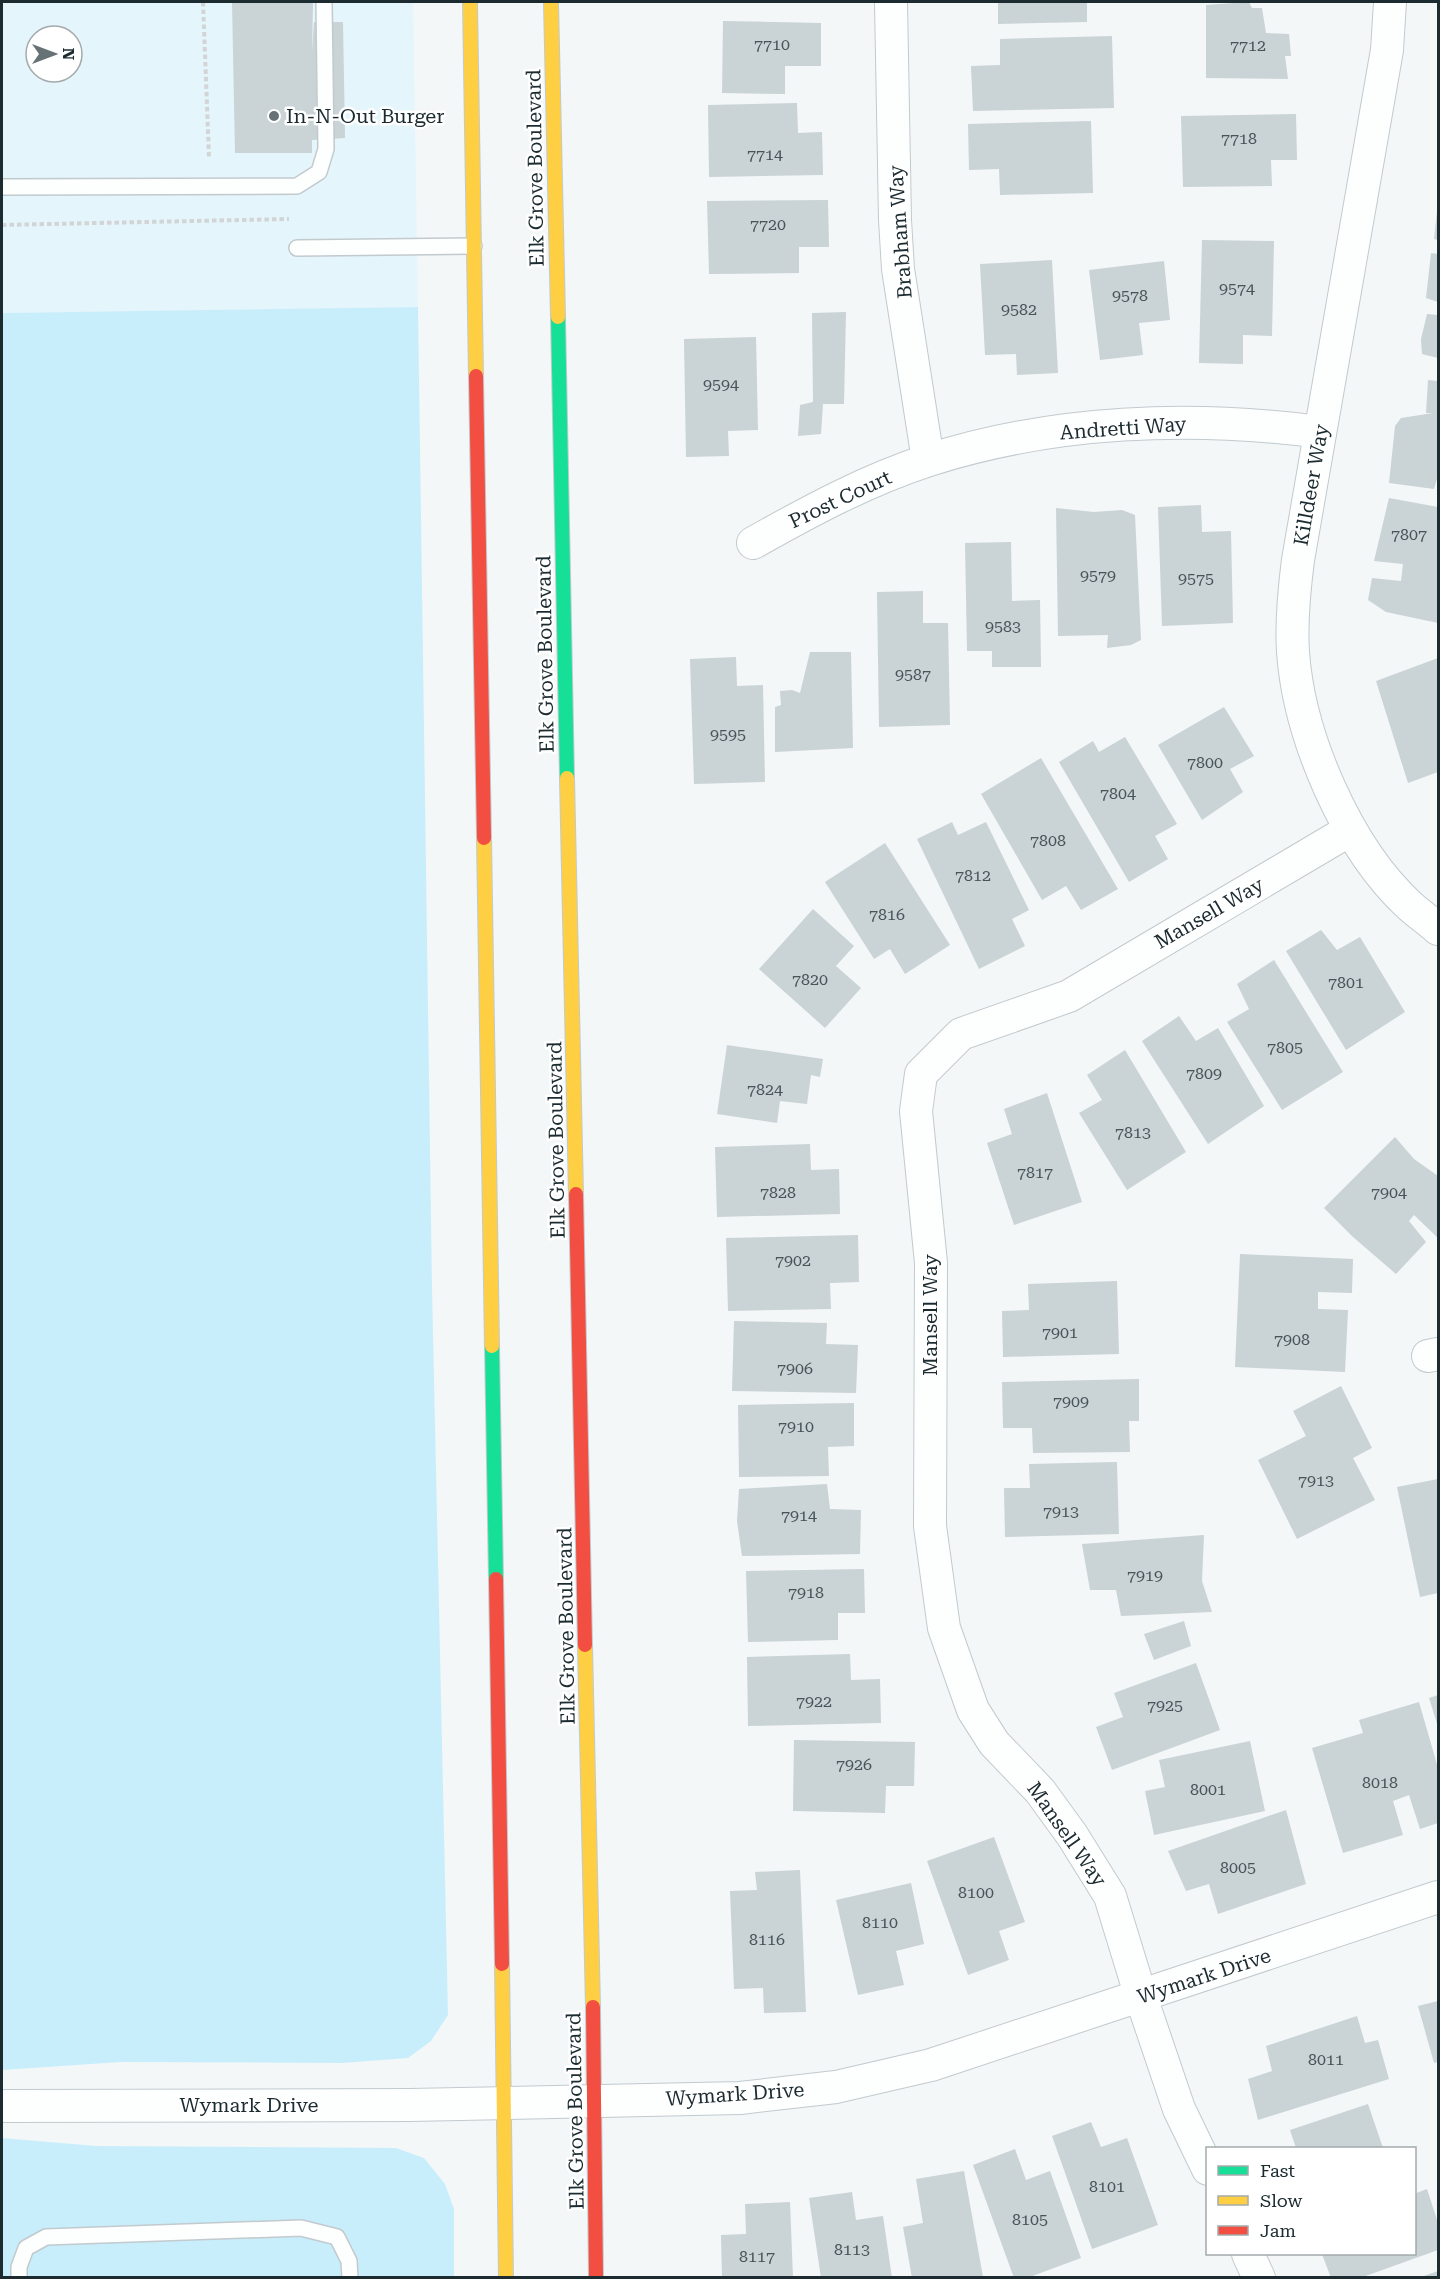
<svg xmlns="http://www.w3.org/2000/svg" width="1440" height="2279" font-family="'Roboto Serif',serif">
  <rect width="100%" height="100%" fill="#f3f7f8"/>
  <path fill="#e4f5fb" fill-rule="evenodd" d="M2,2h411l5,305 -416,6zM36,36h36v36h-36z"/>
  <g fill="#c9eefb">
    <path d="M418,307l14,981 16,727 -17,26 -23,17 -66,5 -221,-1 -119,8v-1757z"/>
    <path d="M2,2138l94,8 300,2 28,10 21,26 9,25v68h-452z"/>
  </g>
  <g fill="#cad3d6">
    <path d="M232,2h81l-1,50 2,-30h29l2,116 -33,2v13h-77z"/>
    <path d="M998,2h89v20l-89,2z"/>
    <path d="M1249,2l3,6h10l4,25 23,1 2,22h-6l3,23 -82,-1v-73z"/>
    <path d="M723,21l98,2v43h-36v28l-63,-1z"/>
    <path d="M1112,36l2,72 -141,3 -2,-45 29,-1v-26z"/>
    <path d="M797,103l1,30 24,-1 1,43 -114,2 -1,-72z"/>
    <path d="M1296,114l1,46h-26l1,26 -89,1 -2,-71z"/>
    <path d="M1091,121l2,72 -93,2 -1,-26 -30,1 -1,-46z"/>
    <path d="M828,200l1,47h-30v26l-90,1 -2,-73z"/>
    <path d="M1437,212h1v28l-4,-1z"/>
    <path d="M1202,240l72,1 -2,95 -29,-1v29l-44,-1z"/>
    <path d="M1431,253l7,1v48l-12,-4z"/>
    <path d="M1052,260l6,113 -41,2 -1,-21 -31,1 -5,-91z"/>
    <path d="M1164,261l6,59 -31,3 4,32 -43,5 -11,-90z"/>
    <path d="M846,312l-2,92h-21l-2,30 -23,2 2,-31 13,-3 -1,-89z"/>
    <path d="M1427,314l11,1v43l-16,-4 -1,-15z"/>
    <path d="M756,337l2,93 -30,1 1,25 -43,1 -2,-118z"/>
    <path d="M1428,380l10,1v94l-4,14 -45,-6 6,-57 6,-8 32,-5h-7z"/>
    <path d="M1389,498l49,9v116l-52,-11 -18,-12 4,-22 29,3 2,-17 -29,-3z"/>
    <path d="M1201,505l1,27 29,-1 2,92 -71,3 -4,-119z"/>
    <path d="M1056,508l38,4 28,-2 13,5 6,125 -10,5 -24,3 1,-13 -50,1z"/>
    <path d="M1011,542l1,59 28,-1 1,67h-49v-16h-25l-2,-108z"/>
    <path d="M923,591v32h25l2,102 -71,2 -2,-135z"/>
    <path d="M810,652h41l2,96 -78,4v-45l6,-2 -1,-14 12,-1 8,3z"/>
    <path d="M736,657l1,29 26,-1 2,97 -71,2 -4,-125z"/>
    <path d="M1438,658v114l-30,11 -32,-102z"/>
    <path d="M1224,707l30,49 -24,13 13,23 -41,28 -44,-75z"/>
    <path d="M1125,737l52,87 -22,12 13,23 -39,23 -70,-120 34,-21 6,11z"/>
    <path d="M1041,758l77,131 -37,21 -15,-24 -24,14 -61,-106z"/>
    <path d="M952,822l6,13 28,-13 43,88 -17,9 13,27 -46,23 -62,-130z"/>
    <path d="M885,843l65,102 -45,29 -15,-25 -16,10 -49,-77z"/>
    <path d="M813,909l41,37 -18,20 25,22 -36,40 -66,-59z"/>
    <path d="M1321,930l16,20 23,-13 45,75 -59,38 -60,-99z"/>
    <path d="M1274,960l69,112 -61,38 -55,-88 22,-13 -12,-25z"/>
    <path d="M1179,1016l17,25 22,-13 46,78 -56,38 -66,-103z"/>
    <path d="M727,1045l96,14 -3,18 -9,-2 -4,29 -27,-3 -3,22 -60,-9z"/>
    <path d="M1125,1050l61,102 -59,38 -48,-77 23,-13 -15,-25z"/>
    <path d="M1047,1093l35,109 -68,23 -27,-82 25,-9 -8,-25z"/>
    <path d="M1395,1137l19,22 24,17v62l-24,-23 -5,6 17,21 -30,32 -43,-37 -29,-29z"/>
    <path d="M810,1144l1,26 28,-1 1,45 -123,3 -2,-70z"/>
    <path d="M858,1235l1,47 -29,1 1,26 -103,2 -2,-73z"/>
    <path d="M1240,1254l113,5 -1,34 -34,-1v17l30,1 -3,62 -110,-5z"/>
    <path d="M1117,1281l2,73 -116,3 -1,-46 27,-1 -1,-26z"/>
    <path d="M734,1321l93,2 -1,21 32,1 -2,48 -124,-2z"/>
    <path d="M1139,1379v42h-10l1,31 -97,1 -1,-25h-29l-1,-46z"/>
    <path d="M1341,1386l31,62 -19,10 22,42 -78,39 -39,-79 48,-24 -13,-25z"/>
    <path d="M854,1403v43l-26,1 1,29 -90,1 -1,-72z"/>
    <path d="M1117,1462l2,72 -114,3 -1,-49h26l-1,-24z"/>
    <path d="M1438,1479v114l-18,4 -23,-110z"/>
    <path d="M827,1484l3,25 31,1 -1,44 -118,2 -5,-35 2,-32z"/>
    <path d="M1204,1535l-2,46 10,31 -91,4 -5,-26h-26l-8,-46z"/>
    <path d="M864,1569l1,44h-27v27l-90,2 -2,-71z"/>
    <path d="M1184,1621l7,25 -37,14 -10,-26z"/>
    <path d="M850,1654l1,26 29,-1 1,44 -133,3 -1,-69z"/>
    <path d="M1196,1663l24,67 -108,40 -16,-43 27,-10 -9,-24z"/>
    <path d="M1438,1695v32l-9,-29z"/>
    <path d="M1419,1702l19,66v55l-18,6 -11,-34 -16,6 10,34 -60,18 -31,-105 51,-15 -4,-13z"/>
    <path d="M794,1740l121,2 -1,44h-28l-1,27 -92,-2z"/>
    <path d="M1250,1741l15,70 -111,24 -9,-44 20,-4 -6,-27z"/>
    <path d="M1286,1810l20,74 -88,30 -9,-30 -23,7 -18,-40z"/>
    <path d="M994,1837l31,85 -26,9 10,29 -41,15 -41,-114z"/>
    <path d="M800,1870l6,142 -42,1 -1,-25 -29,1 -4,-98 27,-1 -2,-18z"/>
    <path d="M911,1883l13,61 -28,7 8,34 -46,10 -22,-95z"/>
    <path d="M1438,2001v61l-4,1 -16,-57z"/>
    <path d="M1357,2016l8,27 13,-3 11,39 -131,41 -10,-41 24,-8 -6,-25z"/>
    <path d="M1368,2104l15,44h-87l-6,-18z"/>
    <path d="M1091,2122l10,25 26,-9 31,87 -66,24 -40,-113z"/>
    <path d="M1015,2149l11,31 24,-9 31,87 -54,20h-13l-41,-113z"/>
    <path d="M964,2171l19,106 -71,1 -9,-51 20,-4 -7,-44z"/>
    <path d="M1427,2189l11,34v27l-78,28h-29l-9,-24h92v-60z"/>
    <path d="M852,2192l4,28 27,-4 9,62h-71l-12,-80z"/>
    <path d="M790,2202l3,76h-71l-1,-43 25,-1 -1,-30z"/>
    <path d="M1438,2271v7h-17v-1z"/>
  </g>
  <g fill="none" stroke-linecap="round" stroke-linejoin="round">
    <defs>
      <g id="lane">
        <path d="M2,187l295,-1 22,-14 7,-23 -2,-147"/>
        <path d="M297,248l177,-2"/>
        <path d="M19,2277v-10l7,-19 20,-11 255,-9 36,9 12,24 1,17"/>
      </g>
      <g id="street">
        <path d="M891,2l4,218 3,49 30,191"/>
        <path d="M1390,2l-3,48 -89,510c-4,31 -7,61 -5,92 6,85 54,196 117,254 9,8 19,15 28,23"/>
        <path d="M753,543c57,-32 114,-63 176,-83 125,-40 262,-45 391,-28"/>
        <path d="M1428,1356l10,-2"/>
        <path d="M2,2106l408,-1 330,-7 96,-11 95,-22 507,-168"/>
        <path d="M1208,2169l-29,-60 -38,-112 -31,-101 -38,-61 -32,-44 -46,-48 -21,-33 -29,-82 -14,-102 1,-263 -15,-152 5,-37 40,-40 108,-38 281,-166"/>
        <path d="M1248,2254l11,24"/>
      </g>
      <g id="fast">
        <path d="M558,317l9,461"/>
        <path d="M492,1346l4,233"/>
      </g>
      <g id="slow">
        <path d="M470,2l6,374"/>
        <path d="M551,2l7,315"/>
        <path d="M567,778l9,416"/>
        <path d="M484,838l8,508"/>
        <path d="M585,1645l8,362"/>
        <path d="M502,1964l4,314"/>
      </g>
      <g id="jam">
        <path d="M476,376l8,462"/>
        <path d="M576,1194l9,451"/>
        <path d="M496,1579l6,385"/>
        <path d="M593,2007l3,271"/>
      </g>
    </defs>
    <use href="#lane" stroke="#c2cace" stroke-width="18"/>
    <use href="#street" stroke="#c2cace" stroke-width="34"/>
    <use href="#fast" stroke="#c2cace" stroke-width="16"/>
    <use href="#slow" stroke="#c2cace" stroke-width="16"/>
    <use href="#jam" stroke="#c2cace" stroke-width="16"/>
    <g stroke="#d2d4d5" stroke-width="4" stroke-dasharray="4.5 3" stroke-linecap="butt">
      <path d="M203,2l6,155"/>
      <path d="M2,225l287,-6"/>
    </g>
    <use href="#lane" stroke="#fdfefe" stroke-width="15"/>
    <use href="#street" stroke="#fdfefe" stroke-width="32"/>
    <use href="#fast" stroke="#16e098" stroke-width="14"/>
    <use href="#slow" stroke="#ffcf43" stroke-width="14"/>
    <use href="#jam" stroke="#f24e42" stroke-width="14"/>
  </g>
  <circle fill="#677276" stroke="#fff" stroke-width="2" cx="274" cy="116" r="6"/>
  <g text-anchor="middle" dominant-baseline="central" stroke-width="5" stroke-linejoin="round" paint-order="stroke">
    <g font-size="16" fill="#47555a">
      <text x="772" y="44">7710</text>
      <text x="1248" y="45">7712</text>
      <text x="1239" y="138">7718</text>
      <text x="765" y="154">7714</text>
      <text x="768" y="224">7720</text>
      <text x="1237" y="288">9574</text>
      <text x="1130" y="295">9578</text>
      <text x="1019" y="309">9582</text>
      <text x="721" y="384">9594</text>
      <text x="1409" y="534">7807</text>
      <text x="1098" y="575">9579</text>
      <text x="1196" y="578">9575</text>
      <text x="1003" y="626">9583</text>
      <text x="913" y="674">9587</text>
      <text x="728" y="734">9595</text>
      <text x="1205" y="762">7800</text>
      <text x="1118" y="793">7804</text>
      <text x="1048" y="840">7808</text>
      <text x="973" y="875">7812</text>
      <text x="887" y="914">7816</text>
      <text x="810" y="979">7820</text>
      <text x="1346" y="982">7801</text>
      <text x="1285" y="1047">7805</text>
      <text x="1204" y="1073">7809</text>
      <text x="765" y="1089">7824</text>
      <text x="1133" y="1132">7813</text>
      <text x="1035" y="1172">7817</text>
      <text x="778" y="1192">7828</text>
      <text x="1389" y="1192">7904</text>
      <text x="793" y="1260">7902</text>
      <text x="1060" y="1332">7901</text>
      <text x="1292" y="1339">7908</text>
      <text x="795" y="1368">7906</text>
      <text x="1071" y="1401">7909</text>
      <text x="796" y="1426">7910</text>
      <text x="1316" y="1480">7913</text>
      <text x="1061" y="1511">7913</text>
      <text x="799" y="1515">7914</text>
      <text x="1145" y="1575">7919</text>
      <text x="806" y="1592">7918</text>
      <text x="814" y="1701">7922</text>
      <text x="1165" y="1705">7925</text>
      <text x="854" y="1764">7926</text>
      <text x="1380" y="1782">8018</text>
      <text x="1208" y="1789">8001</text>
      <text x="1238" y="1867">8005</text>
      <text x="976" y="1892">8100</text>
      <text x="880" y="1922">8110</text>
      <text x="767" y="1939">8116</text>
      <text x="1326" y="2059">8011</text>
      <text x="1107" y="2186">8101</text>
      <text x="1030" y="2219">8105</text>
      <text x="852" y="2249">8113</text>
      <text x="757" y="2256">8117</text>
    </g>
    <g font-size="20" fill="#1b2b30" stroke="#fff" text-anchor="start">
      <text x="286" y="116">In-N-Out Burger</text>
    </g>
    <g font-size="20" fill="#1b2b30" stroke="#fff">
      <text transform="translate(535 168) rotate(-91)">Elk Grove Boulevard</text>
      <text transform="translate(900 232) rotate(-94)">Brabham Way</text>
      <text transform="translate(1123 428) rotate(-4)">Andretti Way</text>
      <text transform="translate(1311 485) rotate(-80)">Killdeer Way</text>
      <text transform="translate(840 499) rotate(-25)">Prost Court</text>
      <text transform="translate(545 654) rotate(-91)">Elk Grove Boulevard</text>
      <text transform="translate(1209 913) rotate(-30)">Mansell Way</text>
      <text transform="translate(556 1140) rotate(-91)">Elk Grove Boulevard</text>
      <text transform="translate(930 1315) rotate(-90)">Mansell Way</text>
      <text transform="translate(566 1626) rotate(-91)">Elk Grove Boulevard</text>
      <text transform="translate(1067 1834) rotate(55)">Mansell Way</text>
      <text transform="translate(1204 1976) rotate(-18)">Wymark Drive</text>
      <text transform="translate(735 2094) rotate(-4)">Wymark Drive</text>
      <text x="249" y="2105">Wymark Drive</text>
      <text transform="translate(575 2111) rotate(-91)">Elk Grove Boulevard</text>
    </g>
  </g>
  <rect width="1440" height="2279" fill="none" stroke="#1b2b30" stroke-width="6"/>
  <rect x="1206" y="2147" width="210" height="108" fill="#ffffff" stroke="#a4aaac" stroke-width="1.5"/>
  <rect x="1218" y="2166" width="30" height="9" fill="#16e098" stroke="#a4aaac" stroke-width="1.5"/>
  <text x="1260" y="2177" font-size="18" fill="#1b2b30">Fast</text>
  <rect x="1218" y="2196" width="30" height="9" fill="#ffcf43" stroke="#a4aaac" stroke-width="1.5"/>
  <text x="1260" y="2207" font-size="18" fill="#1b2b30">Slow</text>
  <rect x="1218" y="2226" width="30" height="9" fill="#f24e42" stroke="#a4aaac" stroke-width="1.5"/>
  <text x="1260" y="2237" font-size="18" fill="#1b2b30">Jam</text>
  <g transform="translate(54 54) rotate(90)"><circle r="28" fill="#ffffff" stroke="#a4aaac" stroke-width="1.5"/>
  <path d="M0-4.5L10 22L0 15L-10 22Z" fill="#677276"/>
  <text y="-9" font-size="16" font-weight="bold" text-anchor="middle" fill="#1b2b30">N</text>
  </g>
</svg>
